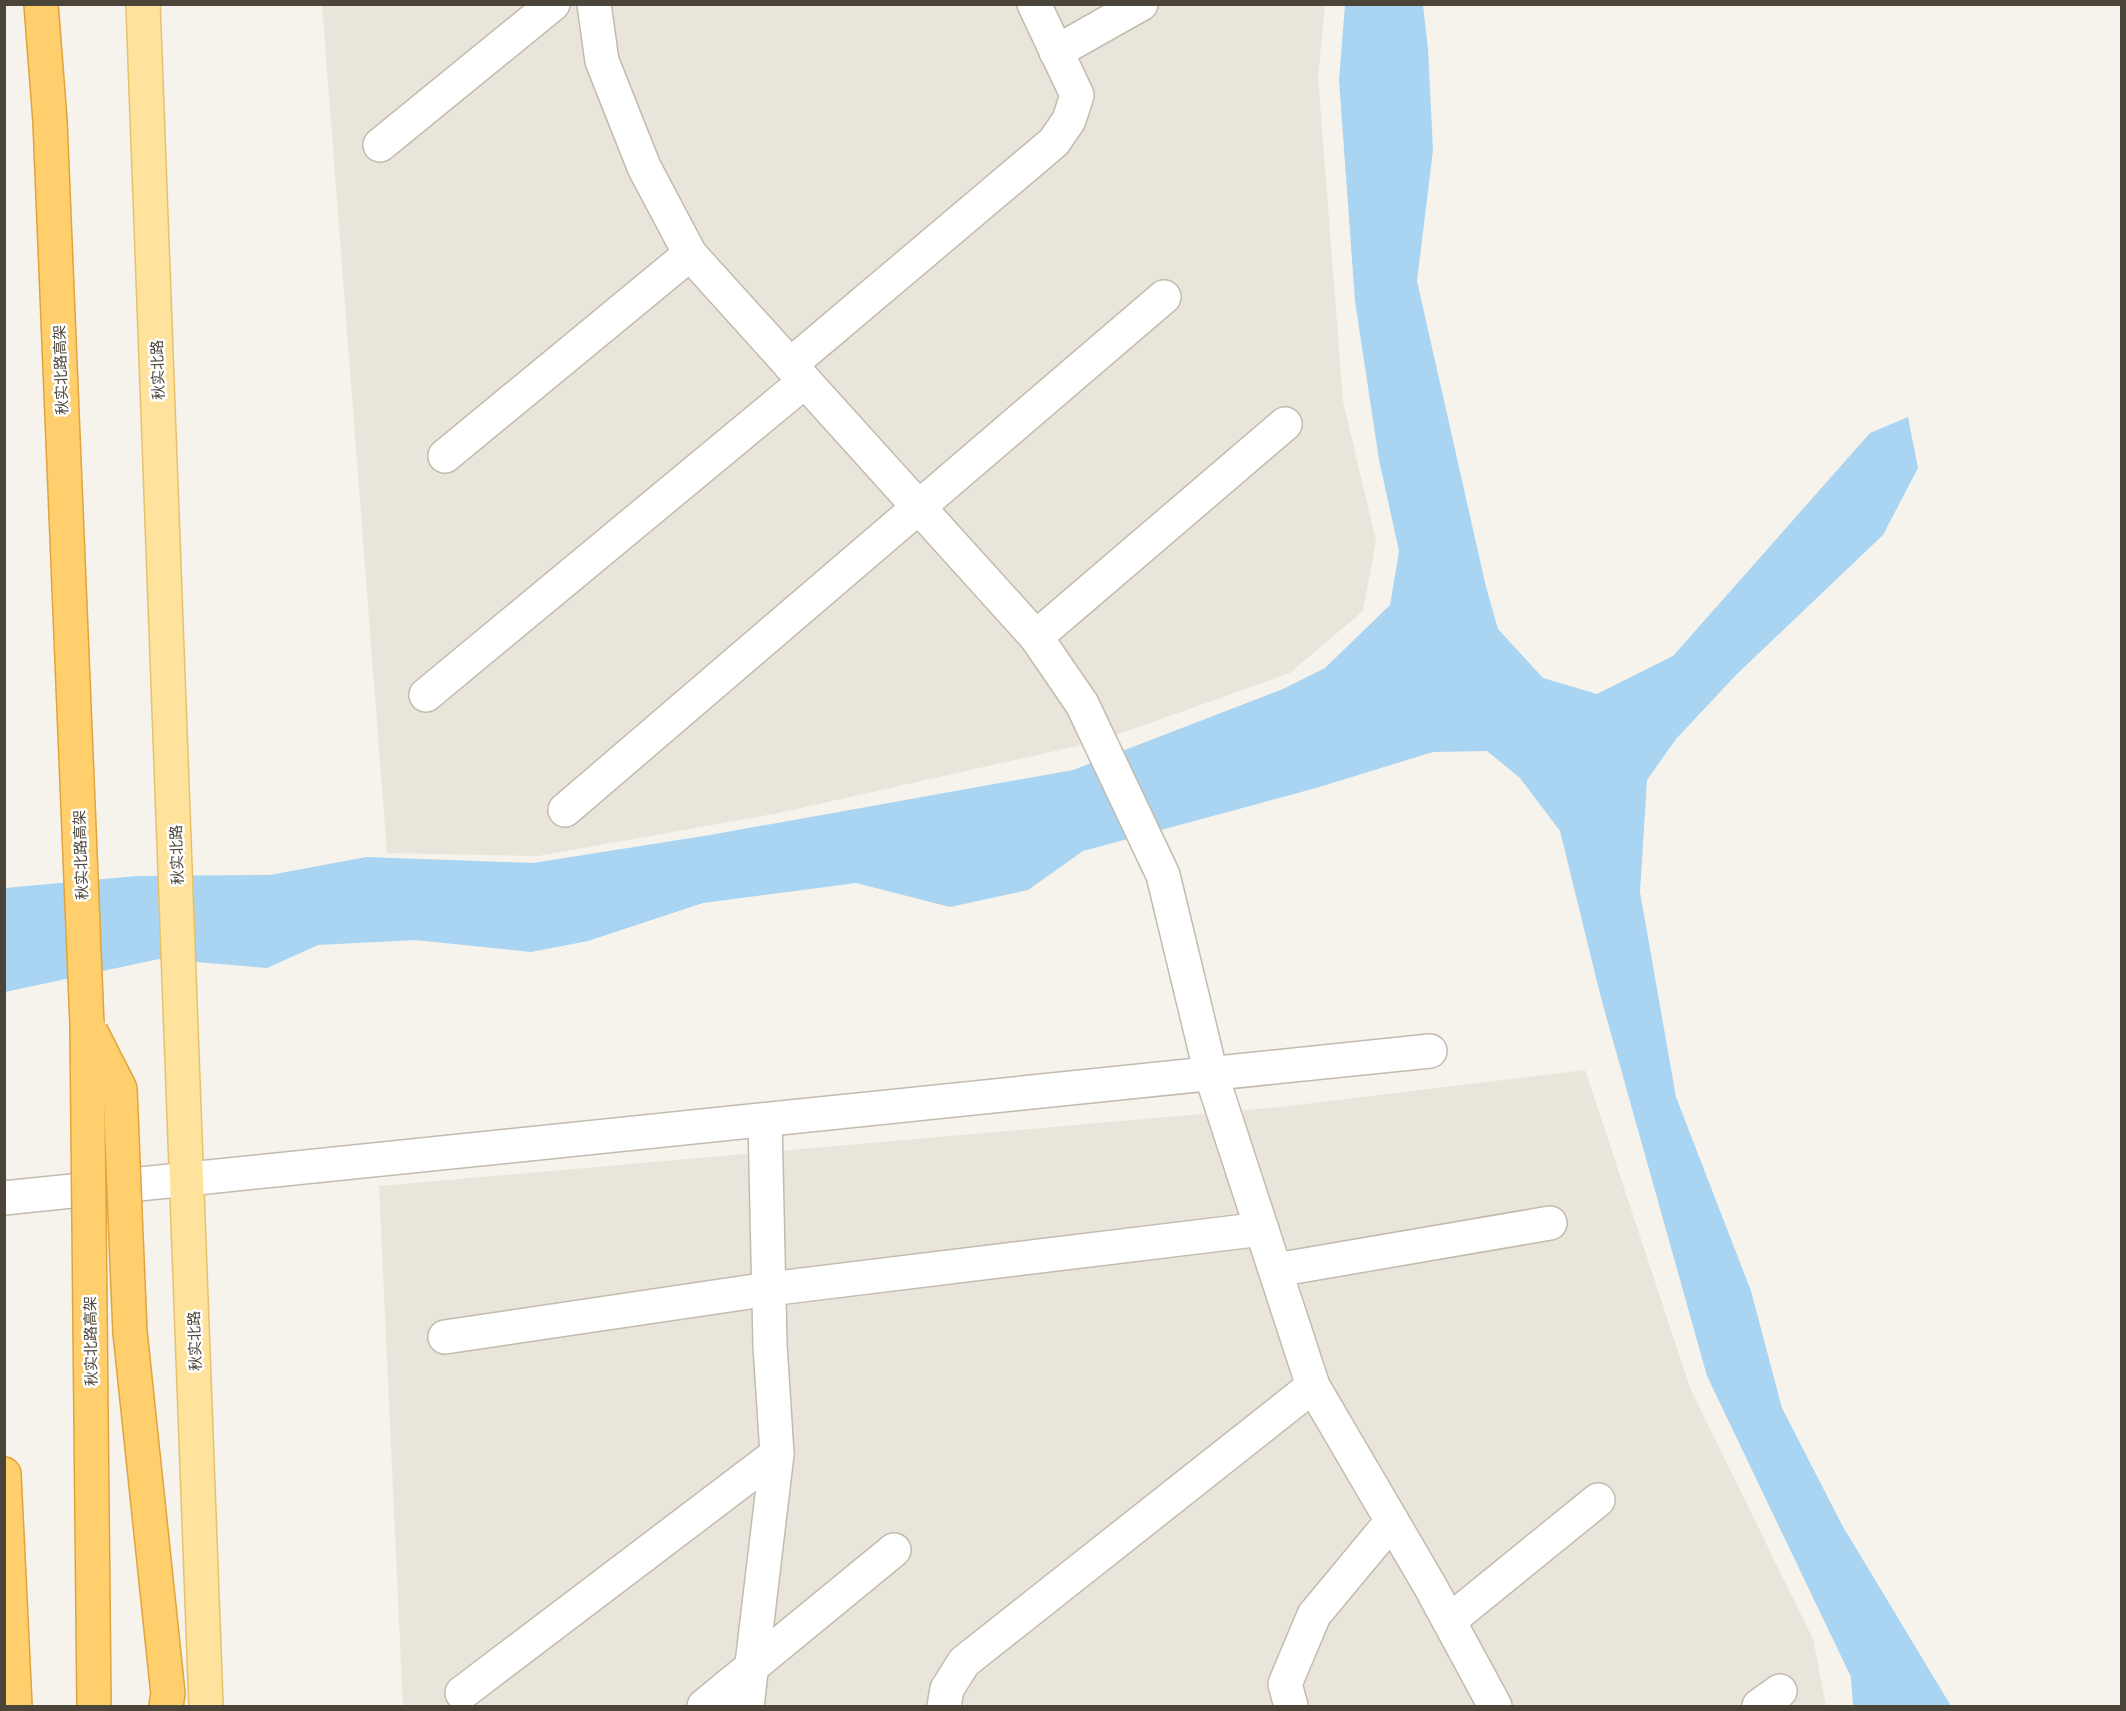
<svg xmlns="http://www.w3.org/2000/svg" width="2126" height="1711" font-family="'Noto Sans','Noto Sans SC',sans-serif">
  <rect width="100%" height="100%" fill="#f6f3ec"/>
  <g fill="#eae5da">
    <path d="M322,5h1003l-7,73 25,323 33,140 -13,70 -73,62 -191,68 -320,72 -241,43 -151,-3z"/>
    <path d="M1585,1070l106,320 122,249 13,67h-1423l-24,-520 901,-79z"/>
  </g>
  <path fill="#a9d4f2" d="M1345,5h78l5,44 5,101 -16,131 69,306 12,42 45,49 54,16 76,-38 197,-223 38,-16 10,51 -35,67 -147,140 -60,64 -29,41 -7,112 36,205 75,194 31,117 60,117 109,181h-98l-2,-29 -144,-301 -106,-378 -41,-167 -40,-53 -33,-27 -54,1 -117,36 -233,63 -55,39 -78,17 -94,-24 -153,20 -115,38 -57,11 -116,-12 -97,5 -51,23 -108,-9 -154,33v-104l132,-12 133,-1 96,-18 167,6 177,-28 363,-65 210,-81 42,-21 65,-63 9,-54 -20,-91 -24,-159 -16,-221z"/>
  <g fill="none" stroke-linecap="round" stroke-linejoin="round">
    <defs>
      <g id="minor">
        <path d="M594,4l8,57 42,106 46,87 346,383 46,67 81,171 48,199 102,312 117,200 65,120"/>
        <path d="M1056,52l85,-48"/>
        <path d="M380,145l173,-141"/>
        <path d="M790,365l264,-223 15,-22 8,-25 -43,-91"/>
        <path d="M445,456l245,-202"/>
        <path d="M1036,637l249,-213"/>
        <path d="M426,695l378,-313"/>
        <path d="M565,810l599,-513"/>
        <path d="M4,1198l1426,-147"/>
        <path d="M1276,1270l274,-47"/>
        <path d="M445,1337l324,-48 493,-60"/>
        <path d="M1449,1621l149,-121"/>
        <path d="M462,1693l315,-239"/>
        <path d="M704,1706l190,-156"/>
        <path d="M747,1706l30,-252 -7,-109 -5,-225"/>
        <path d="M944,1706l3,-17 17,-27 349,-276"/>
        <path d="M1291,1706l-6,-22 29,-69 78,-94"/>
        <path d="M1759,1706l21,-15"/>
      </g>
      <path id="major" d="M143,4l63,1702"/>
      <g id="highway">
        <path d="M125,1213l5,119 38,362 -2,12"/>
        <path d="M4,1474l11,232"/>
      </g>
    </defs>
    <use href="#minor" stroke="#c2bbae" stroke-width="36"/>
    <use href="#major" stroke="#e6c16a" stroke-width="36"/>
    <use href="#highway" stroke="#e0a43c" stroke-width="36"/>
    <use href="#minor" stroke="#fff" stroke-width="33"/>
    <use href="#major" stroke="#ffe39c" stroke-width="33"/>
    <use href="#highway" stroke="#ffcf6e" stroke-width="33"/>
    <defs>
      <g id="highway-bridge">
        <path d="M41,4l9,117 37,904 7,681"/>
        <path d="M91,1032l29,57 5,124"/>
      </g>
    </defs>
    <use href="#highway-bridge" stroke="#e0a43c" stroke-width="36" stroke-linecap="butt"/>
    <use href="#highway-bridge" stroke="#ffcf6e" stroke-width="33"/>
  </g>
  <g text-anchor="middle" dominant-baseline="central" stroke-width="5" stroke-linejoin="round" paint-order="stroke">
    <g font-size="15" fill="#4b4439" stroke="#fff">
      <text transform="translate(60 370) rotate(-92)">秋实北路高架</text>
      <text transform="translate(157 370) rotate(-92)">秋实北路</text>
      <text transform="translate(80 855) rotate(-92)">秋实北路高架</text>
      <text transform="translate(176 855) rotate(-92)">秋实北路</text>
      <text transform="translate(90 1341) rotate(-91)">秋实北路高架</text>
      <text transform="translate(194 1341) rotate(-92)">秋实北路</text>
    </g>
  </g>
  <rect width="2126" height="1711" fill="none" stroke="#4b4439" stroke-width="12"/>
</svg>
